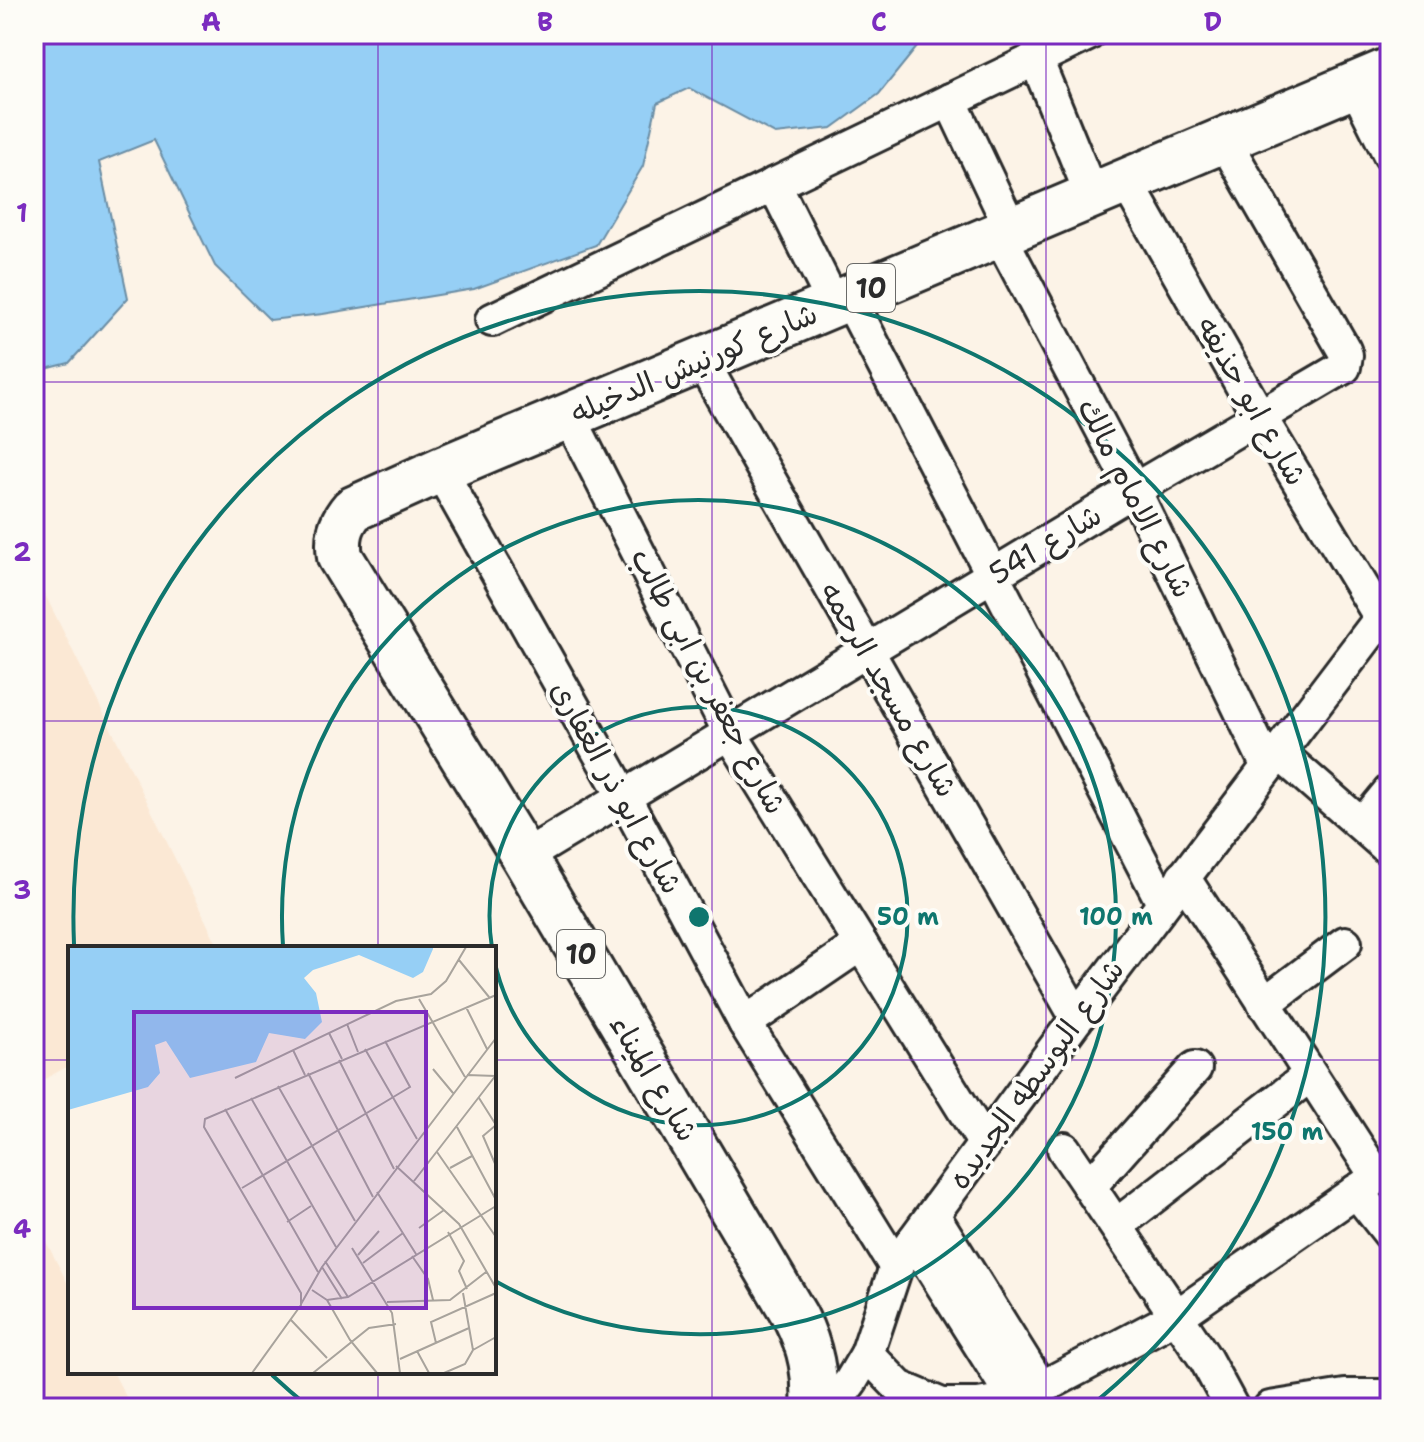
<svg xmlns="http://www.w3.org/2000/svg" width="1424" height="1442" font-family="'Shantell Sans','Playpen Sans Arabic',sans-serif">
  <rect width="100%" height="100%" fill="#fcf3e7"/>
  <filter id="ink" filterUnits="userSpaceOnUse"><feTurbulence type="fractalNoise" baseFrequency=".0125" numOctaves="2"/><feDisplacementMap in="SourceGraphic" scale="16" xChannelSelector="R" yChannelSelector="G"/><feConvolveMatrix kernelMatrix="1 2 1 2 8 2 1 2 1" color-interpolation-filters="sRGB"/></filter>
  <g filter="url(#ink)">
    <g fill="#fbe8d4">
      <path d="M34,572l185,376h-149v117l-36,20z"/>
      <path d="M34,1218l36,70v84h43l19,36h-98z"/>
    </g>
    <path fill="#96cff5" stroke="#6b8da4" stroke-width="2" d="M34,34h885l-2,13 -38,47 -47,34 -57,6 -86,-46 -32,15 -14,63 -47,79 -122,44 -151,25 -53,6 -55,-54 -61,-126 -55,22 29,136 -59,65 -35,9z"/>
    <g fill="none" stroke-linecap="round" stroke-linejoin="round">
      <defs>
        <g id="street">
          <path d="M1036,59l56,137"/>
          <path d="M1355,85l35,70"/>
          <path d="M950,100l61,129"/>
          <path d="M1126,181l134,236 121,201"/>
          <path d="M774,184l60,120"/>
          <path d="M999,234l135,256 133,275"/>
          <path d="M849,298l314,605"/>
          <path d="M492,320l596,-286"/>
          <path d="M701,360l376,658"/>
          <path d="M569,416l161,317 255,411"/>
          <path d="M440,470l184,327 121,226 151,244"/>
          <path d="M1277,751l113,99"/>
          <path d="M1363,824l27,-33"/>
          <path d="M524,857l610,-367 210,-123 2,-12 -2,-5 -120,-210"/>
          <path d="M1183,877l194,300"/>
          <path d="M1264,1004l81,-61"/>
          <path d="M745,1023l116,-79"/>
          <path d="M1064,1149l142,211 26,48"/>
          <path d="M1090,1186l105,-118"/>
          <path d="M1356,1191l34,43"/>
          <path d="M933,1215l108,173"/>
          <path d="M1117,1225l193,-150"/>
          <path d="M914,1240l100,159"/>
          <path d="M867,1354l32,33 43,18h36l36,-6 27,-11 136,-72 213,-148"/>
          <path d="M831,1408l20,-27 16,-27 29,-87 18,-27 163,-222 313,-412"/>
          <path d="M1270,1408l75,-12h45"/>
        </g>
        <path id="primary" d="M814,1408c2,-33 -3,-60 -18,-90l-272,-461 -184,-300c-3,-19 0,-33 13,-48l87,-39 950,-400"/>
      </defs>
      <use href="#street" stroke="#2b2b2b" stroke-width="38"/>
      <use href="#primary" stroke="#2b2b2b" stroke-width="50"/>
      <use href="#street" stroke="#fdfcf7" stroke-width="32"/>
      <use href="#primary" stroke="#fdfcf7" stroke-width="44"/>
    </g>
  </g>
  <path fill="none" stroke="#7b2cbf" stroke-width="2" stroke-opacity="0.55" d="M378,34v914M712,34v1374M1046,34v1374M34,382h1356M34,721h1356M34,1060h36M494,1060h896M378,1372v36"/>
  <g fill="none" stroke="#0f766e" stroke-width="4">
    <path d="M492 948A209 209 0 1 1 494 959"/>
    <path d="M283 946A417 417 0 1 1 497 1282"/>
    <path d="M309 1407A626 626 0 0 1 272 1375M74 944A626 626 0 1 1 1089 1407"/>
  </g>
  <g text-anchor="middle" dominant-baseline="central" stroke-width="8" stroke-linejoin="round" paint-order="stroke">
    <g fill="#fdfcf7" stroke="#6a6a68" stroke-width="2">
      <rect x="847" y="264" width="48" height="48" rx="6"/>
      <rect x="557" y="930" width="48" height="48" rx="6"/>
    </g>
    <g font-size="28" font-weight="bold" fill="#2b2b2b">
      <text x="871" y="288">10</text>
      <text x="581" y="954">10</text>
    </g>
    <g font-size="30" fill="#2b2b2b" stroke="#fdfcf7">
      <text transform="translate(694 363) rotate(-23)">شارع كورنيش الدخيله</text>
      <text transform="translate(1252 401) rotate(60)">شارع ابو حذيفه</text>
      <text transform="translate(1136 498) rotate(63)">شارع الامام مالك</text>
      <text transform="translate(1045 544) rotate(-31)">شارع 541</text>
      <text transform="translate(709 681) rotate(62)">شارع جعفر بن ابى طالب</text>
      <text transform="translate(889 689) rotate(60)">شارع مسجد الرحمه</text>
      <text transform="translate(617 787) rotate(61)">شارع ابو ذر الغفارى</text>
      <text transform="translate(1036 1074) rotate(-54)">شارع البوسطه الجديده</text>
      <text transform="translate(654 1078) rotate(59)">شارع الميناء</text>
    </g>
  </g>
  <g transform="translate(68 946)">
    <rect width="428" height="428" fill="#fcf3e7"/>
    <path d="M0,1h365v2l-10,23 -10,6 -54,-23 -46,15 -9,8 12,15 6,29 -17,17 -36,-6 -13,29 -66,16 -24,-37 -11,4 5,28 -12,14 -80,23z" fill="#96cff5"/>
    <path fill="none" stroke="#a8a39c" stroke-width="2" d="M391,14l30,37M351,53l46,78M398,61l21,42M279,78l11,28M261,87l13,26M297,103l52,90M225,104l12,25M271,114l55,109M365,123l20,24M240,127l65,124M399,129l29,1M167,132l161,-77 35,-7 15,-13 20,-34M210,140l77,135M183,152l85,149M411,152l17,27M157,163l93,163M428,179l-13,11 13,30M389,181l39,73M369,206l59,85M328,220l63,58 37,64M382,222l22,-12M346,235l82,-106M174,242l168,-101 -25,-46M309,246l39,62M219,276l24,-16M351,282l25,-18M380,286l16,29 -5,10 8,18M284,302l40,65 8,60M290,309l21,-24M344,310l16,23 5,21M257,315l23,36M295,317l40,-30M254,321l20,32M244,344l15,10 21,-3 148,-91M259,354l23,40 27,33M319,356l63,-2 36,-28M233,358l21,-37 174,-229M223,374l36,38M368,397l-5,-21 65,-29M405,404l23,-13M349,405l12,22M332,413l69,-31M184,427l49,-68v-12l-97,-166 1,-8 291,-124M245,427l56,-45 27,-4M376,427l21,-9 8,-14 -10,-57"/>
    <path fill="#7b2cbf" fill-opacity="0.15" stroke="#7b2cbf" stroke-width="4" d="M66,66h292v296h-292z"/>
    <rect width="428" height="428" fill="none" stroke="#2b2b2b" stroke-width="4"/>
  </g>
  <circle cx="699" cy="917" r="12" fill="#0f766e" stroke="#fdfcf7" stroke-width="4"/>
  <g font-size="24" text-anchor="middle" font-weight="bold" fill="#0f766e" stroke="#fdfcf7" stroke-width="8" stroke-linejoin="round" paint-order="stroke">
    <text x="908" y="925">50 m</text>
    <text x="1116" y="925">100 m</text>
    <text x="1287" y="1140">150 m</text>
  </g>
  <rect width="1424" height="1442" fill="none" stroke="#fdfcf7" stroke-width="88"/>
  <rect x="44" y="44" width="1336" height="1354" fill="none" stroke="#7b2cbf" stroke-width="3"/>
  <g font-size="26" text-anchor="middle" font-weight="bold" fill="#7b2cbf">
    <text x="211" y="31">A</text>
    <text x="545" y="31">B</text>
    <text x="879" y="31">C</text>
    <text x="1213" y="31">D</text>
    <text x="22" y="222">1</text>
    <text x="22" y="561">2</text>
    <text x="22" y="899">3</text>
    <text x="22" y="1238">4</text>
  </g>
</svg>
